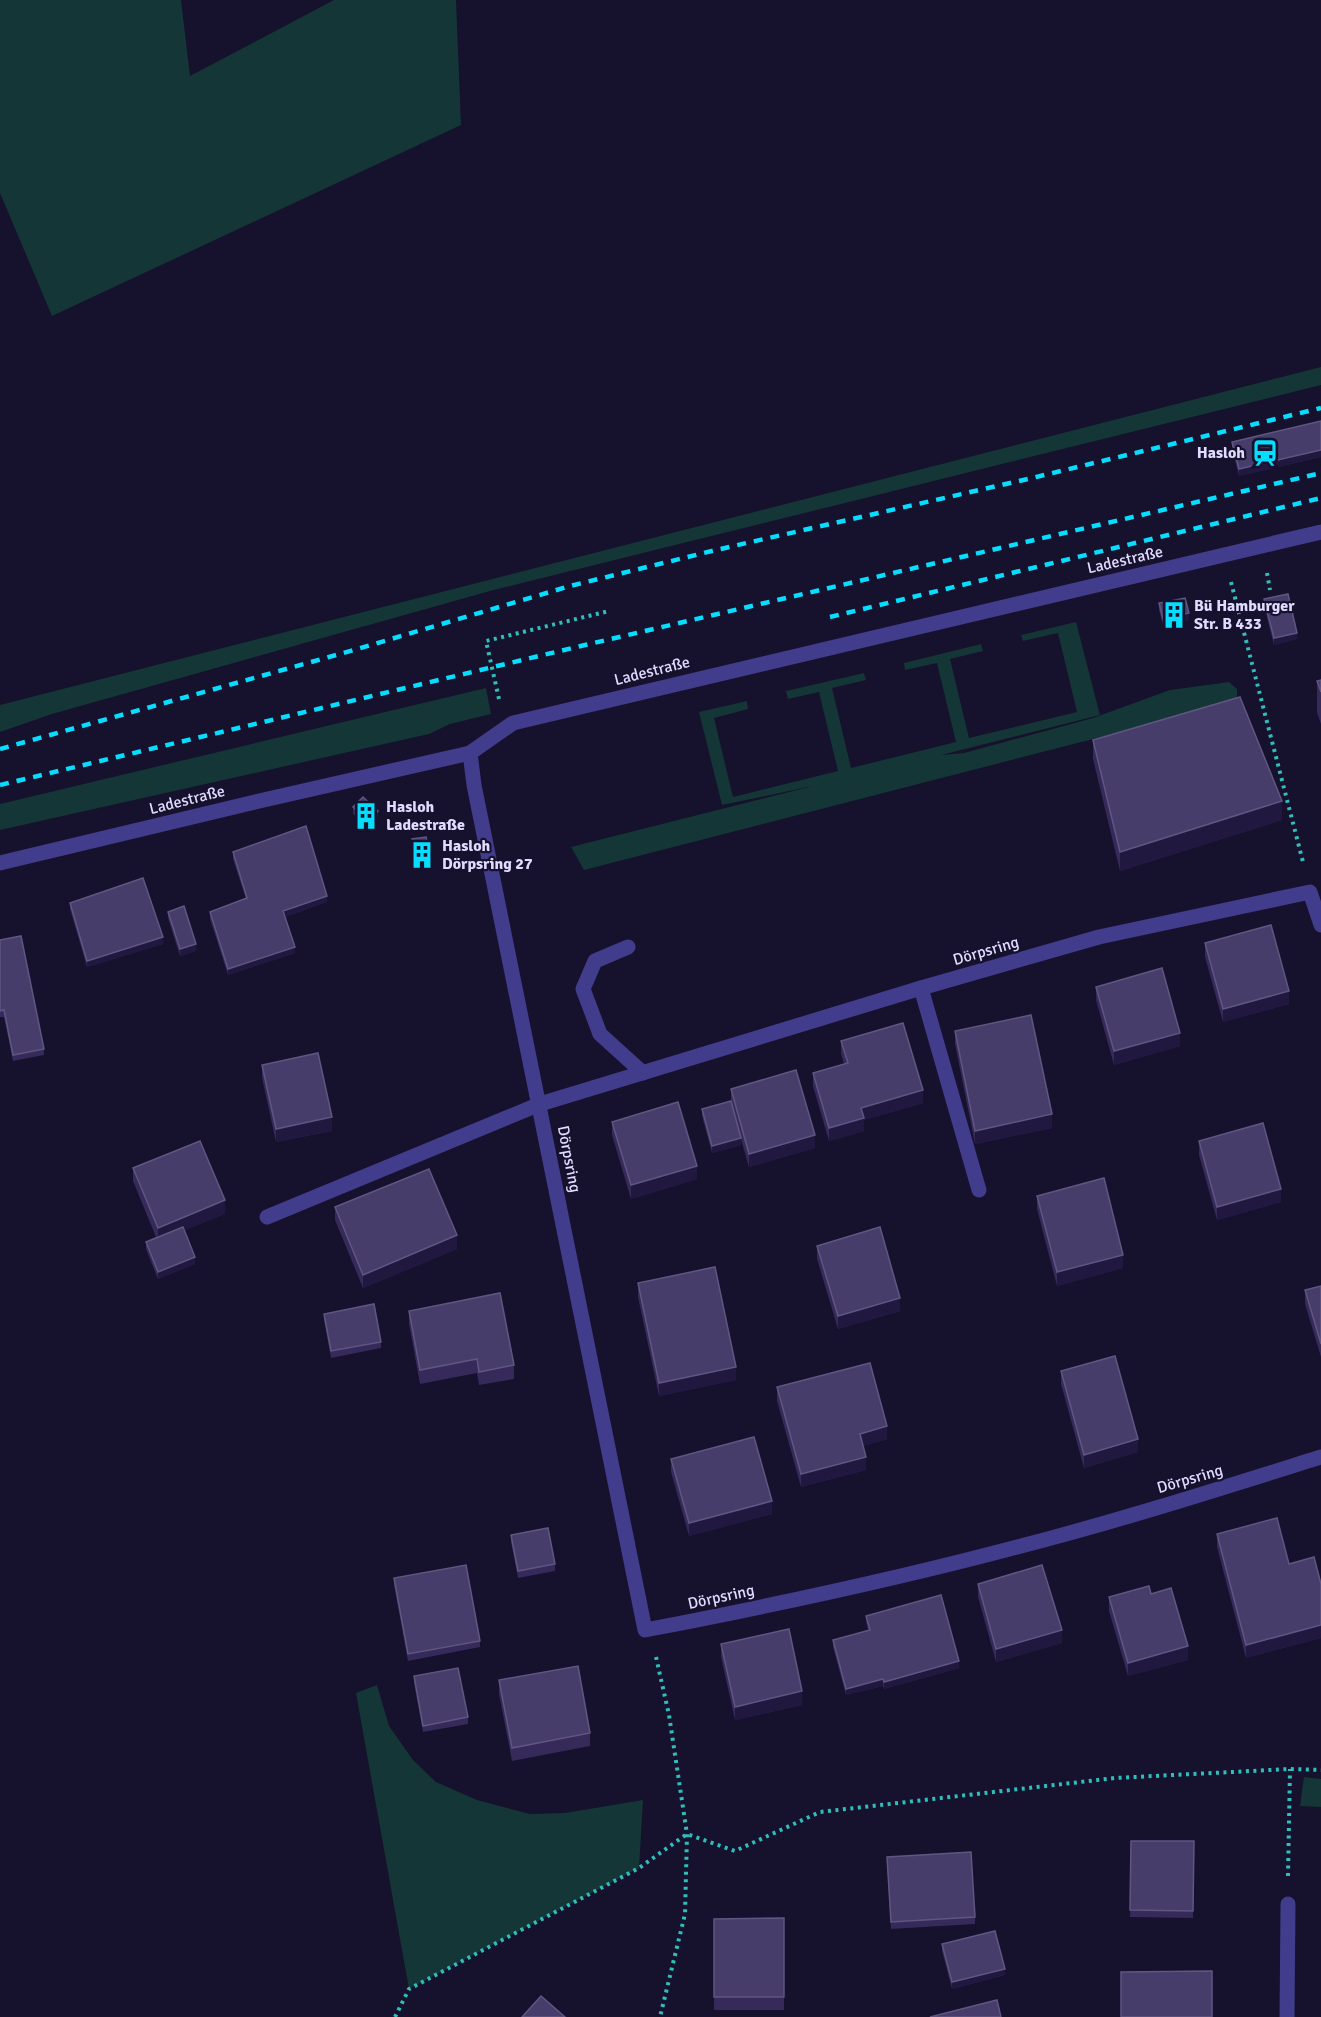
<svg xmlns="http://www.w3.org/2000/svg" width="1321" height="2017" font-family="Signika,sans-serif">
  <rect width="100%" height="100%" fill="#16112c"/>
  <g fill="#143636">
    <path d="M0,0h181l9,76 144,-76h122l5,125 -409,191 -52,-123z"/>
    <path d="M1321,367v18l-831,206 -438,123 -52,18v-27z"/>
    <path d="M1076,622l24,93 -159,40 23,-2 129,-35 77,-28 59,-8 8,7v13l-653,168 -13,-23 242,-61 -91,19 -23,-93 48,-11 1,8 -34,9 19,79 105,-26 -19,-79 -31,7 -2,-8 78,-18 2,7 -34,8 19,80 105,-26 -19,-79 -32,7 -1,-7 77,-19 2,7 -33,8 19,79 108,-26 -19,-79 -35,8 -2,-6z"/>
    <path d="M486,688l5,26 -41,10 -21,10 -429,96v-26z"/>
    <path d="M377,1685l12,41 24,34 23,22 41,18 53,14 35,-1 78,-13 -4,68 -230,121 -53,-296z"/>
    <path d="M1304,1777l17,2v28l-21,-1z"/>
  </g>
  <g fill="none" stroke-linecap="round" stroke-linejoin="round">
    <g stroke="#2fbfbb" stroke-width="4" stroke-dasharray="3 4.5" stroke-linecap="butt">
      <path d="M1267,573l3,17"/>
      <path d="M1231,582l72,280"/>
      <path d="M499,699l-13,-58 123,-30"/>
      <path d="M656,1657l13,58 18,119 -2,80 -25,103"/>
      <path d="M1288,1876l2,-107"/>
      <path d="M395,2017l14,-28 230,-121 48,-34 48,17 85,-39 295,-34 175,-9 31,1"/>
    </g>
    <g stroke="#413c8b" stroke-width="15">
      <path d="M628,947l-33,14 -12,28 17,45 43,39"/>
      <path d="M921,988l58,202"/>
      <path d="M267,1217l273,-113"/>
    </g>
    <g stroke="#413c8b" stroke-width="15">
      <path d="M470,753l4,32 171,845c126,-24 252,-51 376,-84 101,-26 201,-58 300,-89"/>
      <path d="M0,863l255,-61 215,-49 43,-30 808,-191"/>
      <path d="M540,1104l381,-116 178,-51 211,-45 11,33"/>
      <path d="M1287,2017l1,-113"/>
    </g>
    <g stroke="#07deff" stroke-width="4.5" stroke-dasharray="9 8" stroke-linecap="butt">
      <path d="M830,617l491,-119"/>
      <path d="M0,749l354,-99 216,-64 146,-36 316,-72 289,-70"/>
      <path d="M0,785l585,-140 736,-172"/>
    </g>
  </g>
  <g fill="#352a59">
    <path d="M1321,421v36l-82,19 -7,-28v-6z"/>
    <path d="M1264,599l33,40 -23,6 -10,-39z"/>
    <path d="M1159,603l30,17 -26,5 -4,-15z"/>
    <path d="M1321,680v44l-4,-11v-32z"/>
    <path d="M1093,740l189,80 -162,51 -27,-112z"/>
    <path d="M353,807l25,11 -9,10 -16,-14z"/>
    <path d="M412,839l19,19v6l-14,3 -5,-21z"/>
    <path d="M233,852l94,50 -42,15 10,36 -67,22 -18,-56v-7l36,-13 -13,-40z"/>
    <path d="M70,903l93,41 -76,23 -17,-58z"/>
    <path d="M168,912l28,39 -16,5 -12,-38z"/>
    <path d="M0,940l44,109v6l-31,6 -9,-44h-4z"/>
    <path d="M1205,943l84,61 -66,18 -18,-65z"/>
    <path d="M1096,987l84,59 -66,19 -18,-65z"/>
    <path d="M955,1031l97,97 -77,16 -20,-100z"/>
    <path d="M841,1041l82,62 -59,17v11l-35,10 -16,-55v-13l31,-9 -3,-10z"/>
    <path d="M262,1065l70,66 -56,11 -14,-64z"/>
    <path d="M731,1089l84,59 -66,19 -13,-45 5,23 -29,8 -10,-37v-7l29,-8z"/>
    <path d="M612,1122l85,57 -66,20 -19,-64z"/>
    <path d="M1199,1141l82,61 -64,18 -18,-65z"/>
    <path d="M133,1168l92,46 -41,16 11,34 -37,15 -12,-30v-7l10,-5 -23,-56z"/>
    <path d="M1037,1196l86,72 -66,18 -20,-77z"/>
    <path d="M335,1207l122,42 -94,39 -28,-68z"/>
    <path d="M817,1246l83,65 -62,18 -21,-70z"/>
    <path d="M638,1283l98,97 -77,16 -21,-99z"/>
    <path d="M1321,1286v71l-16,-53v-14z"/>
    <path d="M409,1311l105,54v14l-35,6 -2,-12 -57,11 -11,-60z"/>
    <path d="M324,1314l57,28v6l-50,10 -7,-38z"/>
    <path d="M1061,1371l77,81 -54,16 -23,-84z"/>
    <path d="M777,1387l110,52 -24,7 3,24 -65,17 -24,-86z"/>
    <path d="M671,1459l101,55 -83,22 -18,-64z"/>
    <path d="M1217,1534l104,50v54l-75,20 -29,-111z"/>
    <path d="M511,1535l44,29v7l-37,7 -7,-36z"/>
    <path d="M394,1578l86,63v6l-72,14 -14,-76z"/>
    <path d="M978,1584l84,59 -66,19 -18,-65z"/>
    <path d="M1151,1594l37,66 -60,16 -19,-65v-14z"/>
    <path d="M866,1616l93,52 -75,21 -1,-3 -37,9 -13,-48v-7l35,-10 -2,-8z"/>
    <path d="M721,1644l81,61 -67,15 -14,-63z"/>
    <path d="M414,1676l54,41v7l-45,8 -9,-49z"/>
    <path d="M499,1680l91,53v13l-78,15 -13,-67z"/>
    <path d="M1131,1841h63l-1,77 -63,-1z"/>
    <path d="M887,1864l88,53v7l-84,5z"/>
    <path d="M784,1918v92h-70v-91z"/>
    <path d="M942,1944l63,31 -53,14 -10,-38z"/>
  </g>
  <g fill="#211840">
    <path d="M1321,450v7l-82,19v-7z"/>
    <path d="M1189,613v7l-26,5v-6z"/>
    <path d="M1297,633v6l-23,6v-7z"/>
    <path d="M1282,801v19l-162,51v-19z"/>
    <path d="M378,811v7l-9,10v-6z"/>
    <path d="M327,896v6l-44,16v-7z"/>
    <path d="M163,937v7l-76,23v-6z"/>
    <path d="M196,944v7l-16,5v-7z"/>
    <path d="M295,947v6l-67,22v-6z"/>
    <path d="M1289,991v13l-66,18v-13z"/>
    <path d="M1180,1033v13l-66,19v-14z"/>
    <path d="M923,1090v13l-59,17v11l-35,10v-13l32,-20z"/>
    <path d="M1052,1114v14l-77,16v-13z"/>
    <path d="M332,1117v14l-56,11v-13z"/>
    <path d="M815,1135v13l-66,19v-13z"/>
    <path d="M741,1138v7l-29,8v-7z"/>
    <path d="M697,1166v13l-66,20v-14z"/>
    <path d="M1281,1189v13l-64,18v-13z"/>
    <path d="M225,1200v14l-67,27v-13z"/>
    <path d="M457,1235v14l-94,39v-13z"/>
    <path d="M1123,1255v13l-66,18v-14z"/>
    <path d="M195,1257v7l-37,15v-7z"/>
    <path d="M900,1298v13l-62,18v-13z"/>
    <path d="M736,1367v13l-77,16v-13z"/>
    <path d="M887,1426v13l-27,8v-13z"/>
    <path d="M1138,1439v13l-54,16v-13z"/>
    <path d="M866,1457v13l-65,17v-13z"/>
    <path d="M772,1501v13l-83,22v-13z"/>
    <path d="M1321,1625v13l-75,20v-13z"/>
    <path d="M1062,1630v13l-66,19v-13z"/>
    <path d="M1188,1646v14l-60,16v-13z"/>
    <path d="M959,1661v7l-75,21v-7z"/>
    <path d="M883,1679v7l-37,9v-6z"/>
    <path d="M802,1691v14l-67,15v-13z"/>
    <path d="M1005,1969v6l-53,14v-7z"/>
  </g>
  <g fill="#473d6b" stroke="#605682" stroke-width="1.5">
    <path d="M1321,421v29l-82,19 -7,-27z"/>
    <path d="M1288,594l9,39 -23,5 -10,-39z"/>
    <path d="M1185,598l4,15 -26,6 -4,-16z"/>
    <path d="M1321,680v12l-4,-11z"/>
    <path d="M1240,697l42,104 -162,51 -27,-112z"/>
    <path d="M363,797l15,14 -9,11 -16,-15z"/>
    <path d="M306,826l21,70 -44,15 12,36 -67,22 -18,-57 37,-14 -14,-46z"/>
    <path d="M426,837l5,21 -14,2 -5,-21z"/>
    <path d="M143,878l20,59 -76,24 -17,-58z"/>
    <path d="M184,906l12,38 -16,5 -12,-37z"/>
    <path d="M1271,925l18,66 -66,18 -18,-66z"/>
    <path d="M21,936l23,113 -31,6 -9,-45 -4,1v-71z"/>
    <path d="M1162,968l18,65 -66,18 -18,-64z"/>
    <path d="M1031,1015l21,99 -77,17 -20,-100z"/>
    <path d="M903,1023l20,67 -62,18 3,10 -35,10 -16,-55 35,-10 -7,-22z"/>
    <path d="M318,1053l14,64 -56,12 -14,-64z"/>
    <path d="M796,1070l19,65 -66,19 -18,-65z"/>
    <path d="M731,1101l10,37 -29,8 -10,-37z"/>
    <path d="M678,1102l19,64 -66,19 -19,-63z"/>
    <path d="M1263,1123l18,66 -64,18 -18,-66z"/>
    <path d="M200,1141l25,59 -67,28 -25,-60z"/>
    <path d="M429,1169l28,66 -94,40 -28,-68z"/>
    <path d="M1104,1178l19,77 -66,17 -20,-76z"/>
    <path d="M183,1227l12,30 -37,15 -12,-30z"/>
    <path d="M880,1227l20,71 -62,18 -21,-70z"/>
    <path d="M715,1267l21,100 -77,16 -21,-100z"/>
    <path d="M1321,1286v58l-16,-54z"/>
    <path d="M500,1293l14,72 -35,7 -2,-13 -57,11 -11,-59z"/>
    <path d="M374,1304l7,38 -50,9 -7,-37z"/>
    <path d="M1115,1356l23,83 -54,16 -23,-84z"/>
    <path d="M870,1363l17,63 -27,8 6,23 -65,17 -24,-87z"/>
    <path d="M754,1437l18,64 -83,22 -18,-64z"/>
    <path d="M1277,1518l12,46 25,-7 7,27v41l-75,20 -29,-111z"/>
    <path d="M548,1528l7,36 -37,7 -7,-36z"/>
    <path d="M466,1565l14,76 -72,13 -14,-76z"/>
    <path d="M1042,1565l20,65 -66,19 -18,-65z"/>
    <path d="M1149,1586l2,8 20,-6 17,58 -60,17 -19,-66z"/>
    <path d="M941,1595l18,66 -75,21 -1,-3 -37,10 -13,-49 37,-10 -4,-14z"/>
    <path d="M789,1629l13,62 -67,16 -14,-63z"/>
    <path d="M578,1666l12,67 -78,15 -13,-68z"/>
    <path d="M458,1668l10,49 -45,9 -9,-50z"/>
    <path d="M1131,1841h63l-1,70 -63,-1z"/>
    <path d="M971,1852l4,65 -84,5 -4,-65z"/>
    <path d="M784,1918v79h-70v-78z"/>
    <path d="M995,1931l10,38 -53,13 -10,-38z"/>
    <path d="M1212,1971v46h-91v-45z"/>
    <path d="M541,1996l24,21h-43z"/>
    <path d="M997,2000l4,17h-71z"/>
  </g>
  <defs>
    <symbol id="station-bare" viewBox="-9 -9 18 18"><path d="M-3-6H3Q5-6 5-4V2Q5 4 3 4L4.5 6H3L1.5 4h-3L-3 6H-4.5L-3 4Q-5 4-5 2V-4Q-5-6-3-6ZM-3.5-4v3h7v-3ZM-3.5 1v1.5H-2V1ZM2 1v1.5H3.5V1Z" fill="#07deff" stroke="#16112c" stroke-width="2.5" paint-order="stroke"/></symbol>
    <symbol id="building-bare" viewBox="-9 -9 18 18"><path d="M-4-6H4V6H1V3H-1V6H-4ZM-2.5-4.3h1.7v1.8h-1.7ZM.8-4.3h1.7v1.8H.8ZM-2.5-1h1.7V.8h-1.7ZM.8-1h1.7V.8H.8Z" fill="#07deff" stroke="#16112c" stroke-width="2.5" paint-order="stroke"/></symbol>
  </defs>
  <g fill-rule="evenodd">
    <use href="#station-bare" x="1246" y="434" width="38" height="38"/>
    <use href="#building-bare" x="1155" y="596" width="38" height="38"/>
    <use href="#building-bare" x="347" y="797" width="38" height="38"/>
    <use href="#building-bare" x="403" y="836" width="38" height="38"/>
  </g>
  <g text-anchor="middle" dominant-baseline="central" stroke-width="4.5" stroke-linejoin="round" paint-order="stroke">
    <g font-size="16" font-weight="bold" fill="#e1dbff" stroke="#16112c" text-anchor="start">
      <text x="1245" y="453" text-anchor="end">Hasloh</text>
      <text x="1194" y="606">Bü Hamburger<tspan x="1194" dy="18">Str. B 433</tspan></text>
      <text x="386" y="807">Hasloh<tspan x="386" dy="18">Ladestraße</tspan></text>
      <text x="442" y="846">Hasloh<tspan x="442" dy="18">Dörpsring 27</tspan></text>
    </g>
    <g font-size="16" fill="#e1dbff" stroke="#16112c">
      <text transform="translate(1125 560) rotate(-13)">Ladestraße</text>
      <text transform="translate(652 671) rotate(-14)">Ladestraße</text>
      <text transform="translate(187 800) rotate(-14)">Ladestraße</text>
      <text transform="translate(986 951) rotate(-16)">Dörpsring</text>
      <text transform="translate(569 1159) rotate(79)">Dörpsring</text>
      <text transform="translate(1190 1479) rotate(-16)">Dörpsring</text>
      <text transform="translate(721 1597) rotate(-12)">Dörpsring</text>
    </g>
  </g>
</svg>
